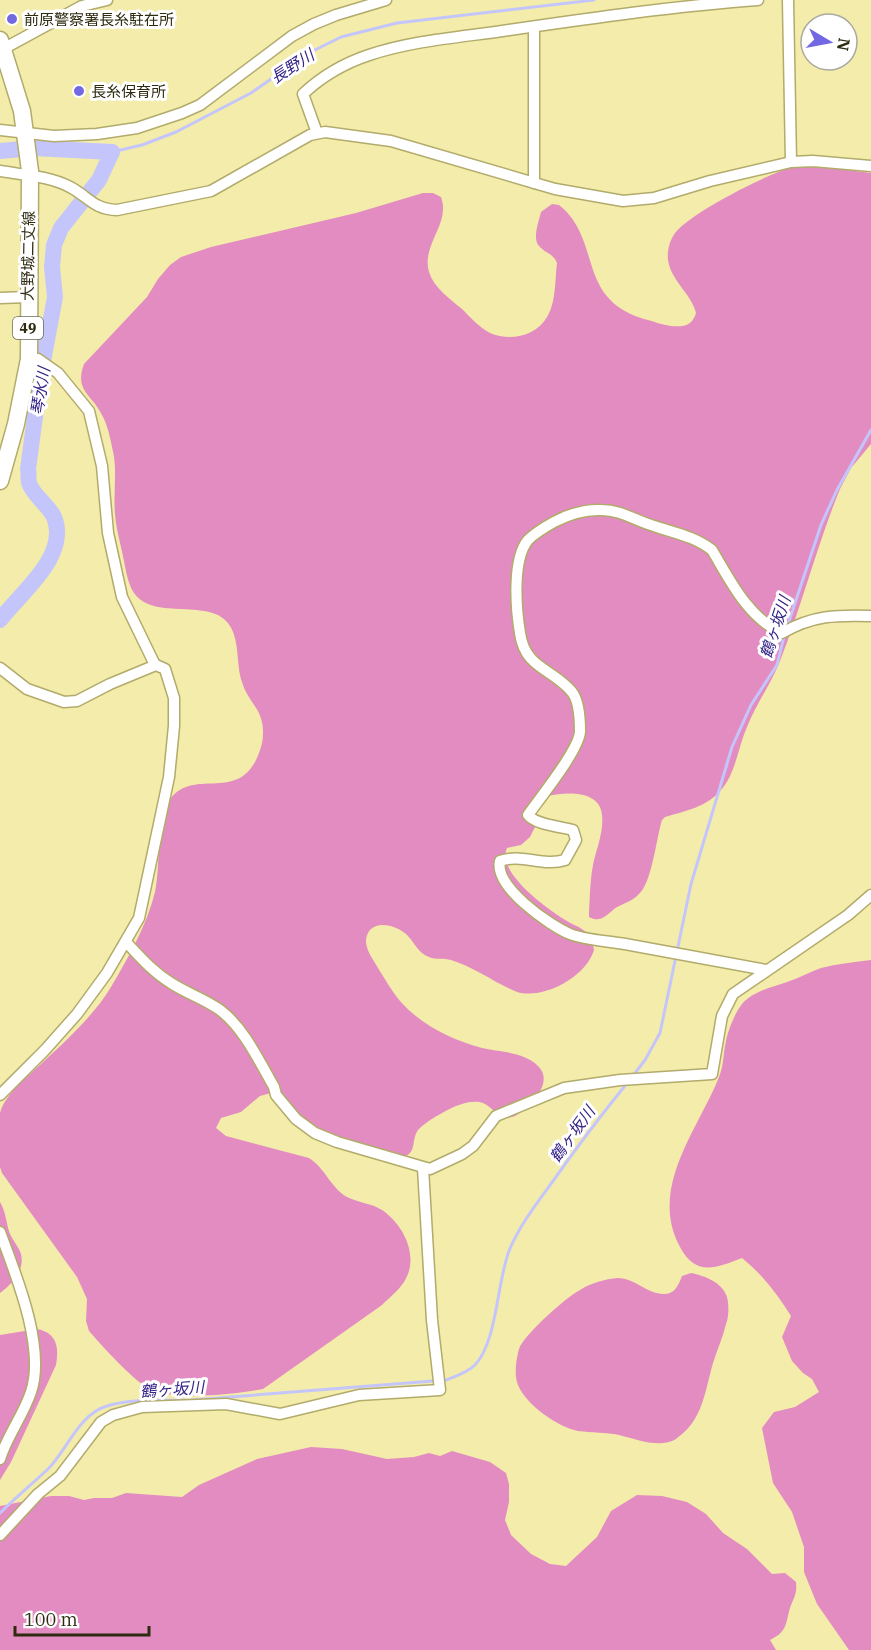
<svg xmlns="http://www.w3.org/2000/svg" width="871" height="1650" font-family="'IBM Plex Serif','Noto Sans JP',serif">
  <rect width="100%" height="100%" fill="#f3ecaa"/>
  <g fill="#e38cc1">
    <path d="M807,165l64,8v271l-20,24 -11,21c-23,56 -38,116 -60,172 -9,23 -24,43 -33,66 -9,20 -11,46 -26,63 -14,17 -36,21 -56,27l-3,3c-6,19 -10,64 -24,75 -7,7 -17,9 -24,14 -8,7 -14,14 -25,8v-5c1,-16 1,-31 4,-47 3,-15 11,-33 9,-50 -2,-25 -36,-23 -54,-19l-12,17 -1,14 -5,10 -9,8 -14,3c-11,25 42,62 60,73 6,4 14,6 20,12 5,5 6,11 7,17 -8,27 -51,50 -77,42 -22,-9 -43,-25 -66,-32 -7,-2 -15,0 -22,-3 -11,-4 -14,-14 -22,-22 -8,-8 -28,-15 -37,-5 -3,4 -4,7 -4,12 1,9 5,14 9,21 8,13 16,27 25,38 21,24 52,39 82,47 18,4 43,4 56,18 17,16 -8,42 -23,50 -14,6 -21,-8 -32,-13 -8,-3 -19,0 -27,3 -11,5 -30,15 -38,24 -7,10 -1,22 -14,27l-65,-17 -28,-14 -28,-29 -12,-4 -11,3 -19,16 -20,6 -5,10 10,8 83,22c16,10 22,30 38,39 12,6 24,6 35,13 22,15 38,47 22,72 -6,9 -15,16 -22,23l-119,84c-27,5 -90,12 -114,0 -18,-11 -45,-41 -60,-58l-3,-10 1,-22 -10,-22 -75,-104 -2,-6v-54c6,-21 29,-37 43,-51 23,-21 52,-48 68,-75 17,-29 36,-62 44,-95 6,-26 0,-74 16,-94 23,-29 63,2 84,-36 4,-8 8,-18 8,-28 1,-25 -15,-31 -21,-52 -6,-17 -2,-40 -12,-56 -18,-30 -76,-4 -96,-33 -6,-9 -8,-22 -10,-32 -3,-16 -8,-32 -9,-47 -2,-23 3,-45 -3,-67 -2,-11 -5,-23 -10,-32 -10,-21 -28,-24 -18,-51l63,-67 11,-18 12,-14 11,-8 30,-10 145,-34 67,-20h10l8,4c10,27 -20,47 -12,75 5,16 21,27 33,37 8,8 18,19 28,24 20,9 46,3 57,-16 9,-14 8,-38 10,-54 -4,-10 -11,-9 -18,-17 -7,-8 0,-25 2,-34l11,-8 7,1c44,35 16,93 85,114 9,2 18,6 27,7 13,1 21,0 25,-13 -5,-20 -25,-32 -28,-53 -1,-10 2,-20 7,-27 14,-19 85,-55 109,-63 7,-3 15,-4 23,-5z"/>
    <path d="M871,960v690h-22l-32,-46 -13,-32v-25l-12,-35 -19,-29 -11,-55 12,-16 21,-5 24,-15 -7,-13 -9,-6 -11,-12 -10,-24 9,-21c-14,-22 -28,-41 -49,-58 -26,10 -46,19 -62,-11 -32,-59 18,-117 39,-170 5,-12 4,-23 7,-36 2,-11 9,-28 16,-37 11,-13 31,-17 45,-22 12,-4 23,-10 34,-14 16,-4 34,-6 50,-8z"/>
    <path d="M0,1202c6,10 6,21 10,32 3,7 9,13 11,20 4,17 -9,30 -21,39z"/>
    <path d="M691,1273c14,3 31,9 36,24 2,8 2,20 -1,27 -3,13 -9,26 -13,39 -5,17 -8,37 -16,52 -5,10 -12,17 -21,24 -16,10 -40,0 -57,-4 -13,-3 -27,-2 -41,-4 -20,-4 -52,-26 -60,-46 -4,-10 -2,-25 1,-36 4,-13 47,-52 61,-59 11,-7 25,-11 38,-12 17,0 30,17 47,16 10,0 14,-10 17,-18z"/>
    <path d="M37,1329c20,4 22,18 19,36l-45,97 -11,18v-145z"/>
    <path d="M311,1447l31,2 45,10 27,-2 15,-4 11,3 12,-5 38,11 16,11 3,11v18l-4,18 6,15 20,19 19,10 16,2 31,-29 14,-26 26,-16 25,1 25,6 19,12 17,19 24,16 25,25 13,-1 11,9c1,10 -1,14 -5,23 -6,17 -2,26 -21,35l6,10h-776v-144l51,-10h18l15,4 10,-2h18l14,-5 56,4 17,-12 58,-26z"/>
  </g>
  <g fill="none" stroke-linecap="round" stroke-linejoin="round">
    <g stroke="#c4c6fb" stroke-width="3">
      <path d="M112,152l30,-7 34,-13 75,-39 56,-39 34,-17 56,-14 197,-23"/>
      <path d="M787,627l34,-102 16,-35 34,-60"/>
      <path d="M632,1077l13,-17 15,-27 31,-149 41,-137 19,-42 26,-40 7,-28"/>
      <path d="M192,1400l254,-20c10,-4 21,-7 29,-15 22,-23 22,-83 34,-114 10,-25 28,-48 44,-70 24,-34 49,-67 75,-99"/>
      <path d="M0,1513c15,-15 32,-29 48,-44 19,-19 31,-55 59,-63 25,-8 53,-5 79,-6"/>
    </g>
    <g stroke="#c4c6fb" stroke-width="16">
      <path d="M0,151l33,-3 79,4"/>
      <path d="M0,620c20,-27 70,-64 54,-103 -5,-11 -22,-23 -25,-34 -1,-4 0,-10 -1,-14l13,-97 14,-75 -3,-30 2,-22 7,-17 38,-48 13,-28"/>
    </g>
    <defs>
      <g id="minor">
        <path d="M788,0l3,162"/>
        <path d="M3,49l79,-43 25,-6"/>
        <path d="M0,130l54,6 43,-2 40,-6 45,-15 18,-8 92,-69 22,-12 22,-9 50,-15"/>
        <path d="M317,133l-14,-39c18,-17 42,-31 66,-39 45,-15 94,-18 140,-25 83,-12 166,-24 249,-30"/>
        <path d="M0,171c23,4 50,5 70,16 19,10 23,22 47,23l94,-19 99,-56 15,-3 66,9 164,48 68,12 31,-3 56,-17 81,-19 22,-1 58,5"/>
        <path d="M534,183v-156"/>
        <path d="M0,298l28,-1"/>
        <path d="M29,359h9l20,14 31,38 13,55 6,67 14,64 33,68"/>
        <path d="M0,668l27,21 37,13 13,-1 33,-17 46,-19 9,4 9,29v28l-5,51 -30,141 -32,55 -30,41 -32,36 -45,45"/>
        <path d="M126,942c14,15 27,30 45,41 15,10 34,16 49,27 24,18 39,51 54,77l2,8 20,24 19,14 22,9 93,27 32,-15 11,-8 23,-30 68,-28 56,-8 92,-6 10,-58 11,-22 115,-79 23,-20"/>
        <path d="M766,970c-47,-9 -94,-17 -141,-26 -16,-3 -41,-4 -55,-10 -21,-9 -76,-47 -70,-73 21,-8 43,6 65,-1l11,-20 -3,-10c-14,-4 -37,-5 -45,-15 11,-16 52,-66 52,-84 0,-11 -1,-30 -8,-39 -20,-24 -47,-23 -52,-59 -4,-24 -8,-74 8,-93 8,-8 17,-13 26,-18 15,-8 31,-13 48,-12 19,0 34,11 52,16 20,7 40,10 58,24 18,30 36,68 70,83 31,-18 54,-18 89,-17"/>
        <path d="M0,1232c16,43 46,116 31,160 -8,24 -24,44 -31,67"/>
        <path d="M0,1535l38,-41 22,-18 41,-54 12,-7 29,-8 84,-3 54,10 79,-19 81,-5 -8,-70 -9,-152"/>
      </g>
      <path id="primary" d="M0,40l22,71 8,60 -1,188 -13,65 -16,57"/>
    </defs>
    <use href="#minor" stroke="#b2ab6b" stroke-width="13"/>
    <use href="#primary" stroke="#b2ab6b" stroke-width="19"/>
    <use href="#minor" stroke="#fff" stroke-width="10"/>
    <use href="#primary" stroke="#fff" stroke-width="16"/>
  </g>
  <g fill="#7268e2" stroke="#fff" stroke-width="2">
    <circle cx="12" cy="19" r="6"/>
    <circle cx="79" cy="91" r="6"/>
  </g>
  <g text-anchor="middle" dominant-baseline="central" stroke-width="6" stroke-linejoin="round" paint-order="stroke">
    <rect fill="#fff" stroke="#6d6b58" stroke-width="1.5" x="13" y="317" width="30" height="22" rx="4.5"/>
    <g font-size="14" font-weight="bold" fill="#2e2b11">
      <text x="28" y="328">49</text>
    </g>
    <g font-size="15" fill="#2e2b11" stroke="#fff" text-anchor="start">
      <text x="24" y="19">前原警察署長糸駐在所</text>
      <text x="91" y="91">長糸保育所</text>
    </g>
    <g font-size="15" fill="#2e2b11" stroke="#fff">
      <text transform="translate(28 256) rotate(-89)">大野城二丈線</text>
    </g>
    <g font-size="16" font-style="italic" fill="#362587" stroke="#fff">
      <text transform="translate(292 66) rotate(-33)">長野川</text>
      <text transform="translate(40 391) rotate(-81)">琴水川</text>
      <text transform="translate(775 627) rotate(-72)">鶴ヶ坂川</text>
      <text transform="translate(572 1134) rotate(-54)">鶴ヶ坂川</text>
      <text transform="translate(172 1389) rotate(-4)">鶴ヶ坂川</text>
    </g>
  </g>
  <g transform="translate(829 42) rotate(100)"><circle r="28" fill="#ffffff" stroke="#abaaa0" stroke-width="1.5"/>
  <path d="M0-4.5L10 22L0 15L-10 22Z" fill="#7268e2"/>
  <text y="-9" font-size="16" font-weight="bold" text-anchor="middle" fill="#2e2b11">N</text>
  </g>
  <path d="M15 1626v9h134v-9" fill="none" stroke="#2e2b11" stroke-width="3"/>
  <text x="24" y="1626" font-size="18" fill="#2e2b11" stroke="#ffffff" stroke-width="4.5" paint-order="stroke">100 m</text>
</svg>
